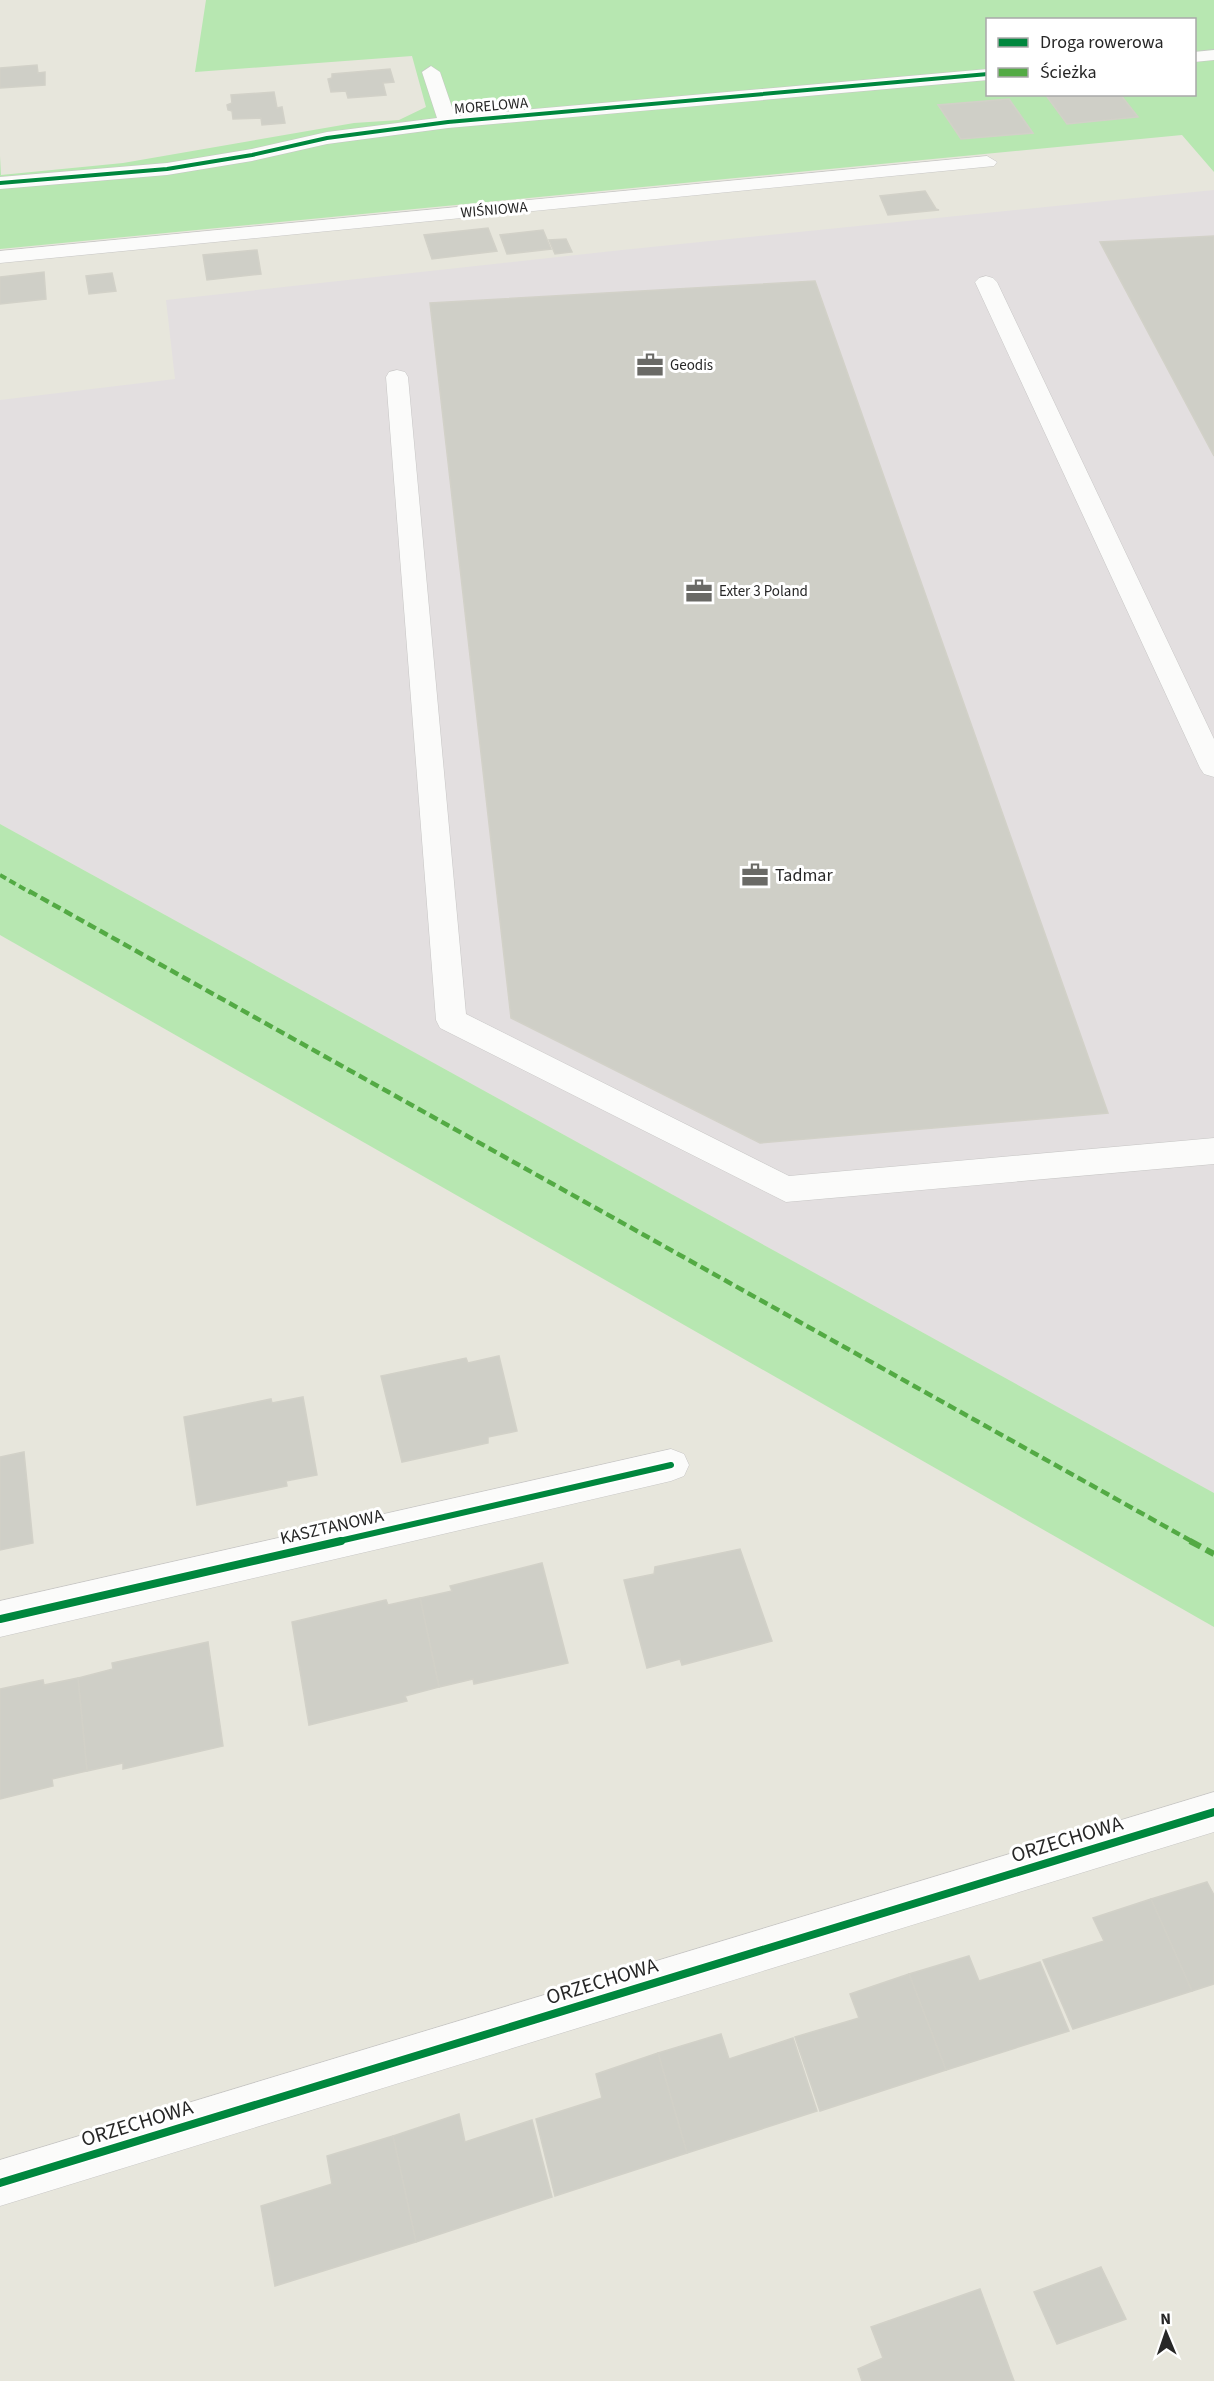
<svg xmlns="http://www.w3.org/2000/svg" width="1214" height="2381" font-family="'Source Sans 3',sans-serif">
  <rect width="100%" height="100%" fill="#e7e6dc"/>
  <path fill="#e3dfe0" d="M1214,190v1303l-1214,-669v-424l175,-21 -9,-79 456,-50z"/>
  <g fill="#b7e7b1" fill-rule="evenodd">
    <path d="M206,0h1008v172l-32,-37 -1182,114v-93l1,19 122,-12 231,-40 45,-3 27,-13 -14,-51 -217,16zM988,20h206v74h-206z"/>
    <path d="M0,824l1214,669v134l-1214,-692z"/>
  </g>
  <g fill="#cfcfc7" stroke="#d2d1c8" stroke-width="1.5">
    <path d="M37,65l1,8 7,-1v13l-45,3v-20z"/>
    <path d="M390,69l4,13 -11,1 3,12 -38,3 -2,-7 -15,1 -3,-13 4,-1v-4z"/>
    <path d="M274,92l3,16 5,-1 3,16 -23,2 -1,-7 -28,1 -1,-8 -4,-1 -1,-5 5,-2 -1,-8z"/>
    <path d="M1045,94h75l18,23 -71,7z"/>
    <path d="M1009,99l24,34 -72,6 -23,-34z"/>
    <path d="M925,191l11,18 3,1 -51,5 -8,-19z"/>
    <path d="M488,228l9,23 -65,8 -8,-24z"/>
    <path d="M543,230l8,19 -44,5 -7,-19z"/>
    <path d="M1214,236v220l-114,-214z"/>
    <path d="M566,239l6,13 -17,2 -6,-14z"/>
    <path d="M257,250l4,24 -54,6 -4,-25z"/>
    <path d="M44,272l2,27 -46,5v-27z"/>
    <path d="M112,273l4,18 -27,3 -3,-18z"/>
    <path d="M815,281l293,832 -348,30 -249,-125 -81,-715z"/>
    <path d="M499,1356l18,75 -29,6v6l-86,19 -21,-86 85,-18 2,5z"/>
    <path d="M303,1397l14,78 -31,6 1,5 -90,19 -13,-88 87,-18 1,4z"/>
    <path d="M24,1452l9,91 -33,7v-93z"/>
    <path d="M740,1549l32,92 -90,24 -2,-6 -33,9 -23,-88 30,-6 1,-7z"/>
    <path d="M542,1563l26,100 -94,21 -1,-5 -34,8 -19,-89 32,-7 -2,-5z"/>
    <path d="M420,1598l19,89 -34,9 2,5 -98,24 -17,-103 94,-22 2,5z"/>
    <path d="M208,1642l15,104 -100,23v-6l-36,8 -9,-93 35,-9 -1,-6z"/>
    <path d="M78,1678l9,93 -35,8 1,7 -53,13v-110l43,-9 1,5z"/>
    <path d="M1207,1882l7,13v89l-22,7 -41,-92z"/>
    <path d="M1151,1899l41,92 -119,38 -30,-69 61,-19 -11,-23z"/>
    <path d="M969,1956l10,25 61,-19 29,69 -123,39 -37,-96z"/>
    <path d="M909,1974l37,96 -126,41 -25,-74 64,-19 -9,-24z"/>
    <path d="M721,2034l8,25 64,-21 24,73 -130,42 -29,-100z"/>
    <path d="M658,2053l29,100 -132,43 -19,-77 66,-21 -6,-24z"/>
    <path d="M459,2114l6,28 67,-22 20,77 -136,45 -23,-106z"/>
    <path d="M393,2136l23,106 -141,44 -14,-80 71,-22 -5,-28z"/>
    <path d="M1101,2267l25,52 -69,25 -23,-52z"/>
    <path d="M980,2289l34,92h-152l-4,-12 25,-11 -12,-31z"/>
  </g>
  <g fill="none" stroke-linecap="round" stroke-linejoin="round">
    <defs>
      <g id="minor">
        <path d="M1214,50v10l-20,2v-10z"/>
        <path d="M431,66l9,6 15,44 533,-47v11l-540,48 -121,16 -75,17 -85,14 -167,14v-12l167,-14 85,-14 75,-17 110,-14 -15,-46z"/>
        <path d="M987,156l10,6 -3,4 -994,97v-12z"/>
        <path d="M986,276l7,2 4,4 217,457v38l-10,-3 -4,-6 -225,-486 4,-4z"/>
        <path d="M397,370l8,2 3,5 58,637 323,162 425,-38v26l-428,38 -346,-174 -4,-8 -50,-643 3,-5z"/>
        <path d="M671,1449l13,5 5,11 -5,11 -13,5 -671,156v-36z"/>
        <path d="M1214,1792v40l-1214,374v-46z"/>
      </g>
    </defs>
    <use href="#minor" stroke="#c7c6c5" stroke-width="1"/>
    <use href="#minor" fill="#fbfbfa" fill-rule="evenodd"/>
    <path stroke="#53aa44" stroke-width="4" stroke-dasharray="7 4" stroke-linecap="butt" d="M0,875l31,18"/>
    <path stroke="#53aa44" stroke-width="4.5" stroke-dasharray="9 4.5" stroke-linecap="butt" d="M29,891l1164,651"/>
    <path stroke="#53aa44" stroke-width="6" stroke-dasharray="12 6" stroke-linecap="butt" d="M1190,1541l24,13"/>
    <defs>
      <path id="cycleway-far2" d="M0,183l167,-14 85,-14 75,-17 121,-16 540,-48"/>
      <path id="cycleway-far1" d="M335,1542l336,-77"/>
      <g id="cycleway">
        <path d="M0,1619l341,-78"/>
        <path d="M0,2183l1214,-371"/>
      </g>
    </defs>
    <use href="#cycleway-far2" stroke="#fff" stroke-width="6"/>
    <use href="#cycleway-far1" stroke="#fff" stroke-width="10"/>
    <use href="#cycleway" stroke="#fff" stroke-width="11"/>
    <use href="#cycleway-far2" stroke="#00873e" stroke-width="4"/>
    <use href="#cycleway-far1" stroke="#00873e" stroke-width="6"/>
    <use href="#cycleway" stroke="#00873e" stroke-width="8"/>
  </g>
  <defs>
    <symbol id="office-bare" viewBox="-9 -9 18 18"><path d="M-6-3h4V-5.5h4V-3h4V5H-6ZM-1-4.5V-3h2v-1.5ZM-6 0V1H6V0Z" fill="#6a6a66" stroke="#fff" stroke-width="2.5" paint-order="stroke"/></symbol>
  </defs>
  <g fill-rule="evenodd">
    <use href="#office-bare" x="631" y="346" width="38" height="38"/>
    <use href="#office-bare" x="680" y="572" width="38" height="38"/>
    <use href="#office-bare" x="736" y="856" width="38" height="38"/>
  </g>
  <g text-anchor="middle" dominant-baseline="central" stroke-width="6" stroke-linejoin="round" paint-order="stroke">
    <g font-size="15" fill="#272727" stroke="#fff">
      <text transform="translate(491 106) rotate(-5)">MORELOWA</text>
      <text transform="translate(494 210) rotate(-5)">WIŚNIOWA</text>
    </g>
    <g font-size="15" fill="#272727" stroke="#fff" text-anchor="start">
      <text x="670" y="365">Geodis</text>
      <text x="719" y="591">Exter 3 Poland</text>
    </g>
    <g font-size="18" fill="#272727" stroke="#fff" text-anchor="start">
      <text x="775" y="875">Tadmar</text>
    </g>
    <g font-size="18" fill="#272727" stroke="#fff">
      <text transform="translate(332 1527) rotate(-13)">KASZTANOWA</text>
    </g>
    <g font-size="21" fill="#272727" stroke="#fff">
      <text transform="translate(1067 1839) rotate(-17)">ORZECHOWA</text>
      <text transform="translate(602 1981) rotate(-17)">ORZECHOWA</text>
      <text transform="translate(137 2123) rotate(-17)">ORZECHOWA</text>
    </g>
  </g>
  <rect x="986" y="18" width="210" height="78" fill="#ffffff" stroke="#a9a9a9" stroke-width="1.5"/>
  <rect x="998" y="38" width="30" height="9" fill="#00873e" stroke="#a9a9a9" stroke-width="1.5"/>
  <text x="1040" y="48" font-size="18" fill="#272727">Droga rowerowa</text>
  <rect x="998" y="68" width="30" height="9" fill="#53aa44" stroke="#a9a9a9" stroke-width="1.5"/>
  <text x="1040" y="78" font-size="18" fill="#272727">Ścieżka</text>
  <g transform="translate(1166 2333) rotate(358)" stroke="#ffffff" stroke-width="4.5" paint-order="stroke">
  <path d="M0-4.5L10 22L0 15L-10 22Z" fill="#272727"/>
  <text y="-9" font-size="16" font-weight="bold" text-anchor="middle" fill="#272727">N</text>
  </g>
</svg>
